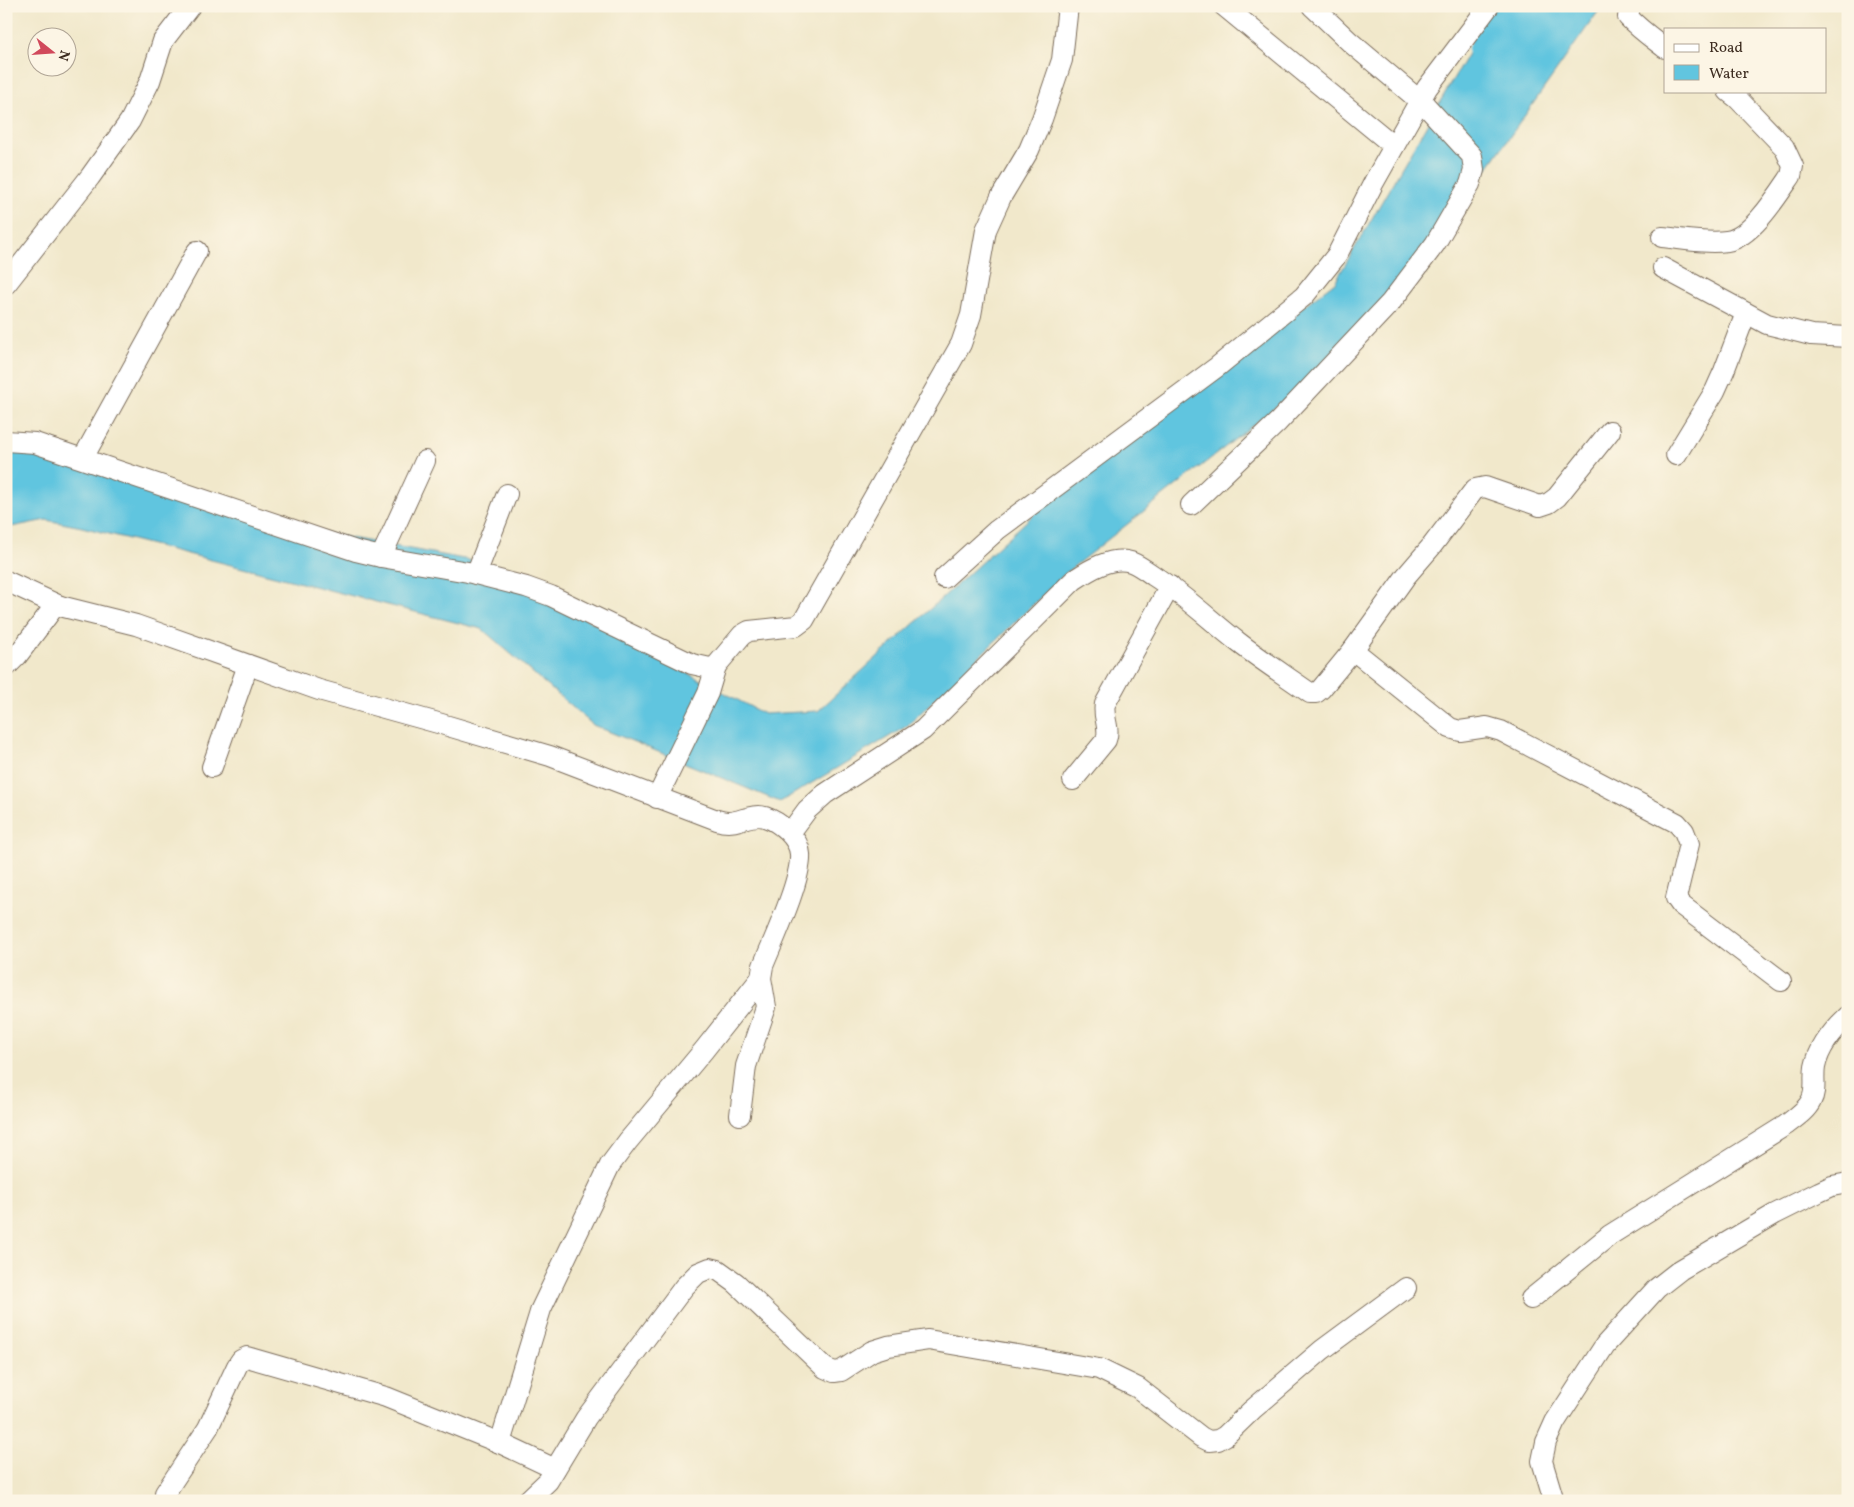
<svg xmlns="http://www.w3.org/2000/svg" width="1854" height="1507" font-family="Vollkorn,serif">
  <rect width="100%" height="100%" fill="#fcf5e5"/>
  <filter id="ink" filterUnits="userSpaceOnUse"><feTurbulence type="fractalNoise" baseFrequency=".02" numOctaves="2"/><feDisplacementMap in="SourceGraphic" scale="10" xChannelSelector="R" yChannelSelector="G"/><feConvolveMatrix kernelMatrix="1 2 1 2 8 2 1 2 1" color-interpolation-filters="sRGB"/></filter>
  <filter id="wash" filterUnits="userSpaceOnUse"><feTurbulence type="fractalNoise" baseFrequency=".0096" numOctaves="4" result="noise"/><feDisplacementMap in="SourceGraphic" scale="20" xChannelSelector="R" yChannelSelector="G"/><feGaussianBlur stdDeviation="1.12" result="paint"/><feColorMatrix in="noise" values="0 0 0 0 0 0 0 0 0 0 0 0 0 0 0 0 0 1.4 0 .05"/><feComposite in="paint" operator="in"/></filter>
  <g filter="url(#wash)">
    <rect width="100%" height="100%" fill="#f1e8cb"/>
    <path fill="#61c5df" stroke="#4e787e" d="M1504,6h98l-218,309 -27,28 -289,228 -161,155 -127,76 -187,-77 -111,-96 -400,-102 -36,-7 -40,8v-91l324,97 150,28 284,152 54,-3 235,-214 282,-215 138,-237z"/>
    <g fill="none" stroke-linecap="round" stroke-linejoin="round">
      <path stroke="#61c5df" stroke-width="29" d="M1482,51l19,-45"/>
    </g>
  </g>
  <g filter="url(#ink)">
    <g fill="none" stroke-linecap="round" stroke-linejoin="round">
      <defs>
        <g id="minor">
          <path d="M1224,6l170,140"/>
          <path d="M1630,6l-2,11c11,12 24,21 37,31"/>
          <path d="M1662,237c21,2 44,7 65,4 24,-3 51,-46 64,-65l2,-10 -9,-19 -47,-49 -9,-7"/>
          <path d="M1663,268l104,56 44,11 37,2"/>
          <path d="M6,284l84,-107 40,-56 20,-40 13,-40 27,-35"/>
          <path d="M6,441l29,2 321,108 25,6 87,15 58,15 25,9 141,68 18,4 6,-2 26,-31 7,-4 47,-5 8,-6 157,-276 10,-29 15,-85 15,-33 28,-47 13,-31 20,-59 6,-54"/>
          <path d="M1676,455l39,-64 9,-20 22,-58"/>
          <path d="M83,458l114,-207"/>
          <path d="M1191,505l87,-83 113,-120 44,-58 35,-60 4,-14 -2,-14 -46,-50 -76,-64 -38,-36"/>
          <path d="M381,557l44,-96"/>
          <path d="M476,574l31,-80"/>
          <path d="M944,578l53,-48 220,-163 87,-71 33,-41 37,-73 53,-94 62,-82"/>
          <path d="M6,581l54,25"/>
          <path d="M1353,650l97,78 10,3 27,-4 14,4 176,92 7,8 5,13 -13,54 5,7 100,76"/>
          <path d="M6,667l11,-11 37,-49 6,-1 76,19 183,65 119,33 112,33 167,64c3,1 8,2 11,2 13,0 24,-9 37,-5 15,5 34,21 35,37 2,25 -27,87 -37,112l-2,12 5,29 -20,59 -6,49"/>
          <path d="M212,767l36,-102"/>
          <path d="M1073,780l33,-40c5,-12 -4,-23 -1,-36l65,-118"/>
          <path d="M657,798l51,-105 8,-27"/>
          <path d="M790,833l17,-23 18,-16 98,-64 151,-150c15,-10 37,-24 57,-18 8,3 16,9 23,14 30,19 56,44 84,66 23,18 48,34 72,51h6l5,-4 32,-39 53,-74 25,-29 44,-58 10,-2 55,19 9,-3 8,-6 53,-66"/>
          <path d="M1531,1299l79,-64 176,-110c9,-7 20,-14 25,-24 6,-11 2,-22 4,-34 4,-20 18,-37 33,-51"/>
          <path d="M500,1443l41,-134 69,-144 18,-24 76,-91 57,-72"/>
          <path d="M165,1493l43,-65 29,-62 4,-6 6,-3 139,40 114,46 55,26"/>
          <path d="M527,1501l21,-20 38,-63 98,-131 14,-14 12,-5 8,2 18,13 89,85 9,4 7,-1 31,-20 16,-5 40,-6 171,29 39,19 63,49 8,4 9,-1 7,-4 27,-26 70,-60 84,-62"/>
          <path d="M1554,1501l-12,-40 4,-19 9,-20 50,-77 52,-57 23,-18 95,-56 44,-22 13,-6 16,-3"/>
        </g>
      </defs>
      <use href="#minor" stroke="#7b6c5b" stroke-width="22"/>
      <use href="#minor" stroke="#fff" stroke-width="20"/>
    </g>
  </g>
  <rect width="1854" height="1507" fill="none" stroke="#fcf5e5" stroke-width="25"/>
  <rect x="1664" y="28" width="162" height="65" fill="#fcf5e5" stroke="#afa495"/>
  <rect x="1674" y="44" width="25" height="8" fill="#ffffff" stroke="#afa495"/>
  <text x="1709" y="52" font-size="15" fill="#3b2a1e">Road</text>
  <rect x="1674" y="65" width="25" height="15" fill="#61c5df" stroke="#afa495"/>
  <text x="1709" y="78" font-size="15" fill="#3b2a1e">Water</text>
  <g transform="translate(52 52) rotate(107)"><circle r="24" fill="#fcf5e5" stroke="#afa495"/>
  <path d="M0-4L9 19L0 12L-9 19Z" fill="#d1495b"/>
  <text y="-8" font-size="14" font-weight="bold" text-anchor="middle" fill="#3b2a1e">N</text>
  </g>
</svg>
